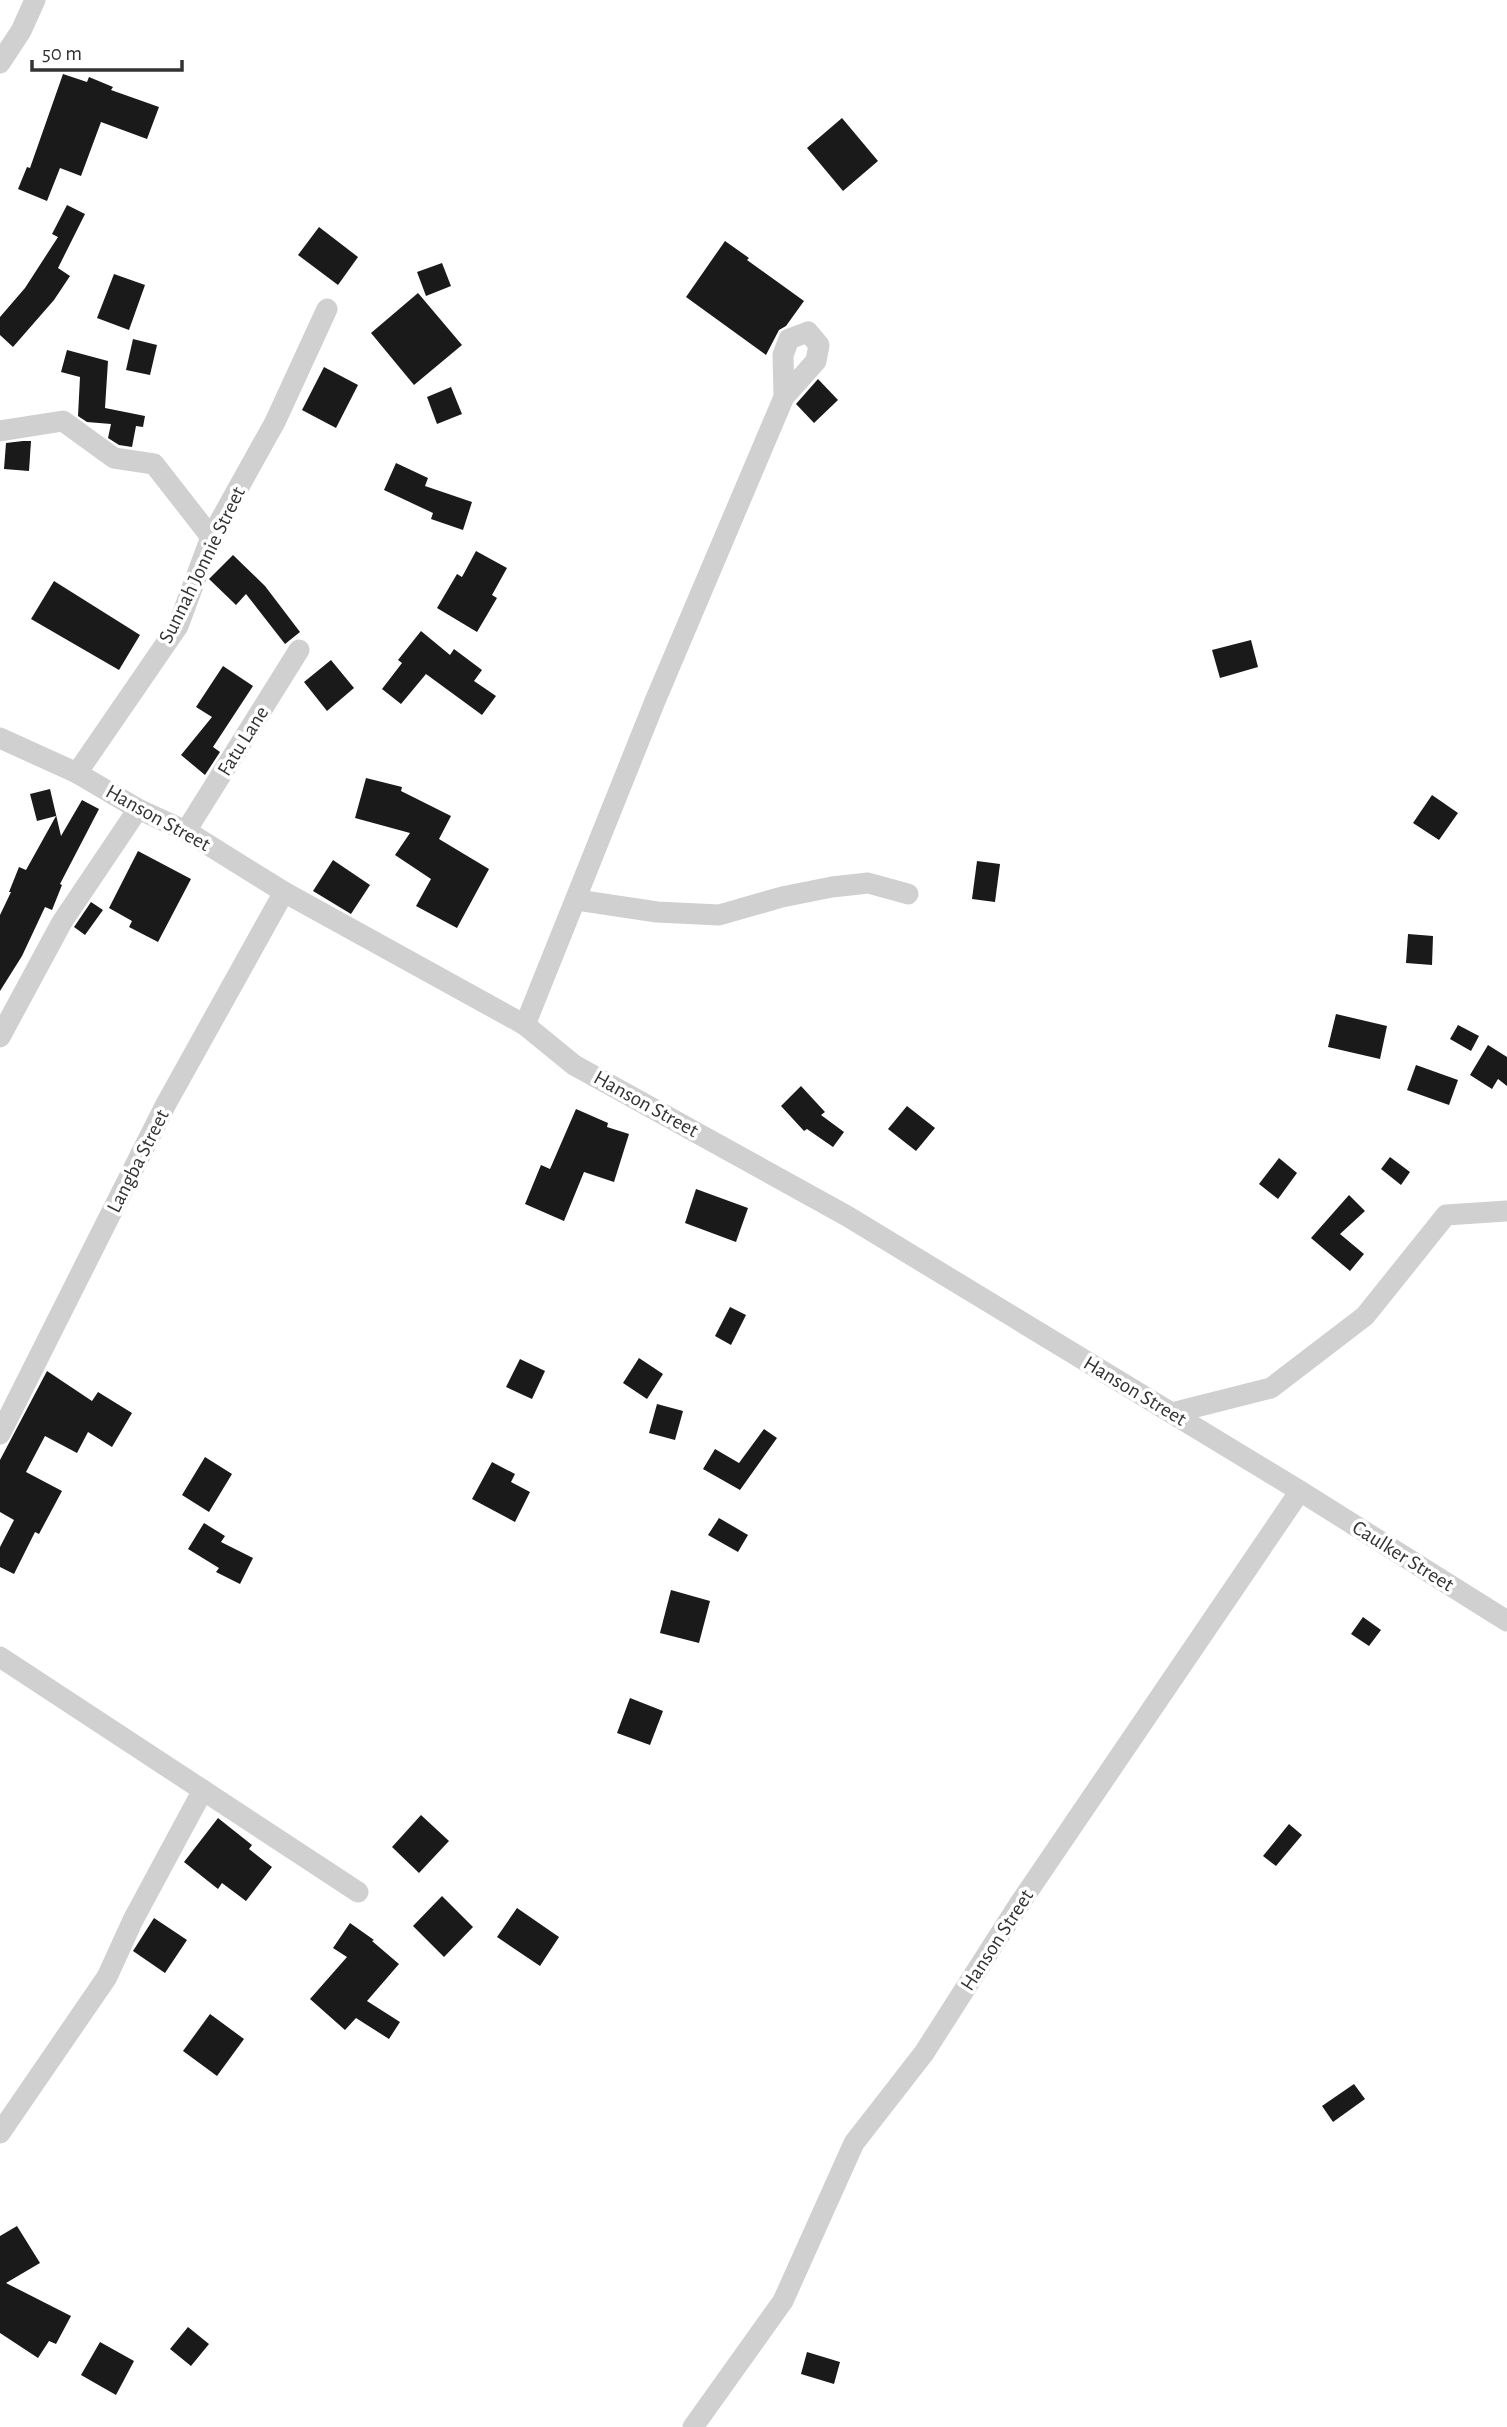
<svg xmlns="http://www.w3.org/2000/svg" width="1507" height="2427" font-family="'Alegreya Sans',sans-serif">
  <rect width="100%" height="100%" fill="#fff"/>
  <g fill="#1a1a1a">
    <path d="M63,74l24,8 2,-5 24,10 -2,3 48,17 -12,32 -46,-17 -20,54 -21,-8 -13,33 -29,-12 9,-22 3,1z"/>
    <path d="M842,118l36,43 -35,30 -36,-43z"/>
    <path d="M67,205l18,9 -27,54 12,8 -16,24 -41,47 -13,-12v-18l25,-29 33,-51 -6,-3z"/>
    <path d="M319,227l39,30 -20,28 -40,-30z"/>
    <path d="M725,241l24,17 -2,2 57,41 -18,25 -7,4 -13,25 -80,-58z"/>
    <path d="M442,263l9,23 -25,10 -9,-24z"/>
    <path d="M114,274l31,11 -16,45 -32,-12z"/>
    <path d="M418,293l44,52 -48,40 -43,-52z"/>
    <path d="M133,339l24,6 -7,30 -24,-5z"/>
    <path d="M67,350l41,11 -3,47 40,8 -2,11 -7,-1 -4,21 -13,-2 -11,-7 3,-14 -24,-2 -9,-6 2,-39 -19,-5z"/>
    <path d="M324,367l34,18 -22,43 -34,-18z"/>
    <path d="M818,379l20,21 -24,23 -18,-19z"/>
    <path d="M451,387l11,27 -25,10 -10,-27z"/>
    <path d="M23,441h8l-2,30 -25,-2 2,-26z"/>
    <path d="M396,463l32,15 -3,8 47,16 -9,28 -32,-11 2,-6 -49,-23z"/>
    <path d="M476,551l31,17 -15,27 5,3 -20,34 -40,-24 20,-34 5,3z"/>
    <path d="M233,555l32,31 35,46 -15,12 -39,-50 -10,11 -27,-26z"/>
    <path d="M54,581l86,54 -21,35 -88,-51z"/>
    <path d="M421,631l29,24 4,-6 28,21 -8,11 22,15 -14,19 -56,-41 -25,30 -19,-15 20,-26 -4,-3z"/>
    <path d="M1251,640l7,27 -38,11 -8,-28z"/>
    <path d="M331,660l23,28 -27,23 -23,-29z"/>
    <path d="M223,666l30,20 -40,61 7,5 -15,23 -24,-20 31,-38 -16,-10z"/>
    <path d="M366,778l36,9 -1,4 50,25 -12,23 50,30 -32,59 -41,-22 15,-27 -36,-24 15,-22 -55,-15z"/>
    <path d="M50,789l11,47 21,-36 17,9 -39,75 2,1 -10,25 -7,-3 -23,49 -22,35v-76l11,-23h-2l10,-25 7,3 30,-54 -19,5 -7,-27z"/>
    <path d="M1432,795l26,18 -19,27 -26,-17z"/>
    <path d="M138,851l53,28 -33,63 -29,-15 3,-6 -23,-13z"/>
    <path d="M333,860l37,25 -19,29 -38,-23z"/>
    <path d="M977,861l23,3 -5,38 -23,-3z"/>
    <path d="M91,902l12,8 -18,25 -11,-8z"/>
    <path d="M1408,934l25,2 -1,29 -26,-2z"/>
    <path d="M1336,1014l51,12 -7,33 -52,-12z"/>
    <path d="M1458,1025l21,11 -8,15 -21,-12z"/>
    <path d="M1488,1045l19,12v29l-9,-7 -6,10 -22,-14z"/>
    <path d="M1416,1065l42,15 -9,25 -42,-15z"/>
    <path d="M801,1086l24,26 -4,3 23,17 -11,15 -26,-18 -3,2 -23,-25z"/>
    <path d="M907,1106l28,22 -19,23 -28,-22z"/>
    <path d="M576,1109l32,14 -1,4 22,7 -15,48 -30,-10 -20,49 -39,-17 16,-39 9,4z"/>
    <path d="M1390,1157l20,15 -9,13 -20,-16z"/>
    <path d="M1279,1158l18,15 -19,26 -19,-15z"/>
    <path d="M696,1189l52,19 -12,34 -51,-19z"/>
    <path d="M1349,1195l16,16 -25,23 24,20 -14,17 -39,-33z"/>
    <path d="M730,1307l16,8 -15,30 -16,-9z"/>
    <path d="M639,1358l24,16 -16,25 -24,-16z"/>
    <path d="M520,1359l25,12 -13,28 -26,-12z"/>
    <path d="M47,1371l45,30 6,-9 34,21 -20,34 -24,-15 -11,21 -32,-17 -19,36 36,19 -23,43 -4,-2 -21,42 -14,-7v-20l14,-27 -14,-8v-52z"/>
    <path d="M657,1404l26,7 -8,29 -26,-7z"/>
    <path d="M764,1429l13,9 -37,52 -37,-21 12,-20 24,14z"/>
    <path d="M205,1457l27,17 -23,38 -27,-17z"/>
    <path d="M492,1462l23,12 -4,8 19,10 -15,30 -43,-23z"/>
    <path d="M719,1518l29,17 -10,17 -30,-17z"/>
    <path d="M204,1523l21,13 -4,6 32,16 -13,26 -24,-12 3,-4 -31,-19z"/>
    <path d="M671,1590l39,11 -11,42 -39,-10z"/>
    <path d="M1363,1617l18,13 -12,16 -18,-12z"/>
    <path d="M630,1698l33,13 -13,34 -33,-12z"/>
    <path d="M421,1815l28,26 -30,32 -27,-26z"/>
    <path d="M218,1818l34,27 -3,4 23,18 -26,34 -24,-18 -4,6 -34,-27z"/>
    <path d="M1289,1824l13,11 -26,31 -13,-10z"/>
    <path d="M442,1896l31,31 -29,30 -31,-31z"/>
    <path d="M517,1908l42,29 -19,29 -43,-29z"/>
    <path d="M154,1918l33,22 -22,33 -32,-22z"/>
    <path d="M350,1923l24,17 -2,1 27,23 -32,37 33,21 -11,17 -33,-21 -11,12 -35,-31 37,-42 -14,-9z"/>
    <path d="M210,2014l34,25 -27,37 -34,-25z"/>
    <path d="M1354,2084l11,15 -32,23 -11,-16z"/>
    <path d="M17,2226l23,37 -34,20 65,33 -15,28 -7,-3 -11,17 -38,-25v-97z"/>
    <path d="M188,2327l21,17 -18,22 -21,-17z"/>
    <path d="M100,2342l34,19 -18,34 -35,-20z"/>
    <path d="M807,2352l33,10 -6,22 -33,-10z"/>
  </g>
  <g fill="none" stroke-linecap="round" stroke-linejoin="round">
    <g stroke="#d0d0d0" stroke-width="21">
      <path d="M0,63l21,-32 14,-31"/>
      <path d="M0,431l63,-10 51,37 40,6 57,73"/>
      <path d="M0,738l77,35 61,36 48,22 98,61 241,133 49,40 273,151 453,275 207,130"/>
      <path d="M77,773l101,-147 33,-89 64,-115 52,-113"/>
      <path d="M186,831l113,-181"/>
      <path d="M577,900l80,12 62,3 63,-18 50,-10 36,-4 40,11"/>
      <path d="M525,1025l130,-324 129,-304 32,-36 3,-16 -11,-13 -19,7 -6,16 1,42"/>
      <path d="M0,1037l62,-115 76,-113"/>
      <path d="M1172,1413l99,-25 94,-72 81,-101 61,-4"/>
      <path d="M0,1434l166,-330 118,-212"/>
      <path d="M0,1657l358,235"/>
      <path d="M0,2133l107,-156 26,-57 70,-130"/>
      <path d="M693,2427l90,-126 71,-158 70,-90 96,-150 280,-412"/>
    </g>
  </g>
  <g text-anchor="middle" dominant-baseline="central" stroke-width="7" stroke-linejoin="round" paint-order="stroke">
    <g font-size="21" fill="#333" stroke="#fff">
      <text transform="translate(202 565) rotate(-64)">Sunnah Jonnie Street</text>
      <text transform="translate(243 741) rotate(-58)">Fatu Lane</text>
      <text transform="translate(158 818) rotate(29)">Hanson Street</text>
      <text transform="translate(646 1104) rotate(29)">Hanson Street</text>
      <text transform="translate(138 1161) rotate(-63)">Langba Street</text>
      <text transform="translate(1135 1391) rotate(31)">Hanson Street</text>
      <text transform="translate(1403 1556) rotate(32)">Caulker Street</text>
      <text transform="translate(997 1940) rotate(-57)">Hanson Street</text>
    </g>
  </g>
  <path d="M32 60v10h150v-10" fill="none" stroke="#333333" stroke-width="3.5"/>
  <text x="42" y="60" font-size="21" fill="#333333" stroke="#ffffff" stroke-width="5" paint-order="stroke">50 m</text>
</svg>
